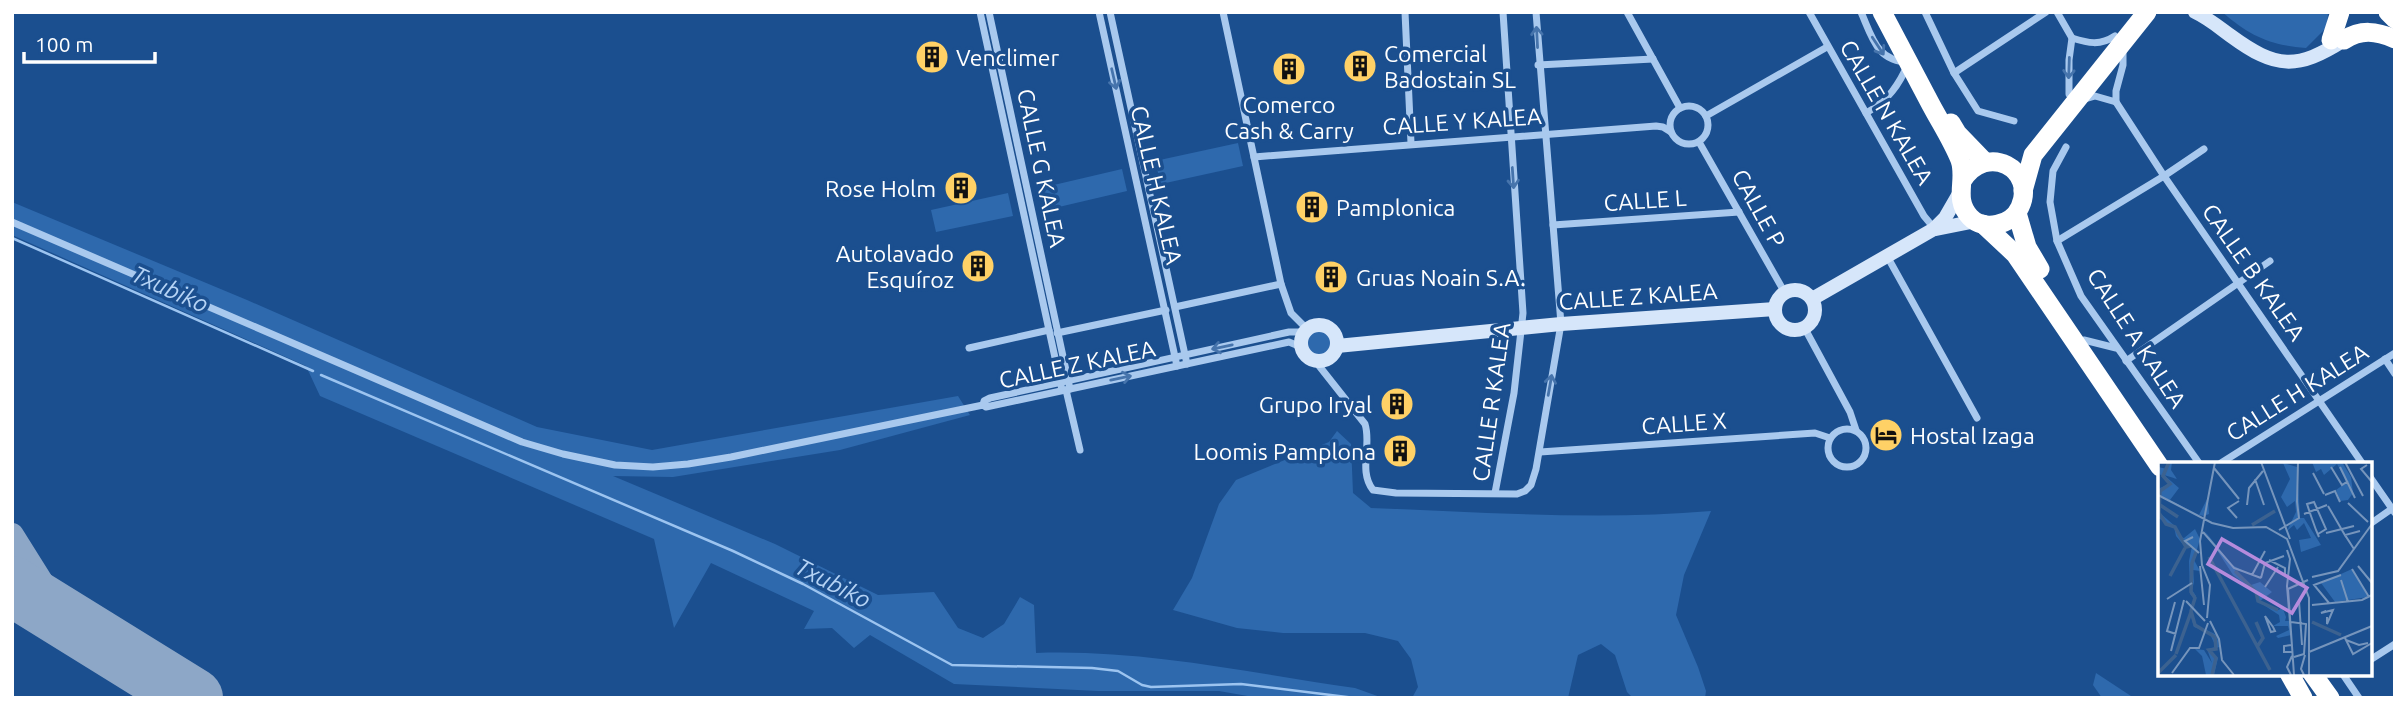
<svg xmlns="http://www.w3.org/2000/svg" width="2407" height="710" font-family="Ubuntu,sans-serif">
  <rect width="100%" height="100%" fill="#1b4f8f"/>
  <g fill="#2e69ad">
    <path d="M2222,12h106l-1,15 -21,21c-37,-3 -56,-12 -84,-36z"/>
    <path d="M1238,143l5,23 -82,18 -6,-23z"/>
    <path d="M1122,169l5,22 -81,19 -5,-22z"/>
    <path d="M1008,193l5,23 -77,16 -5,-22z"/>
    <path d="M12,202l235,98 290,127 115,23 306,-54 12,19 -130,35 -167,27 -60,-1 162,68 103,51 56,-3 24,36 25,10 21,-14 16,-27 14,8 2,48c105,-4 215,20 319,35l28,10h-124l-40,-7h-121l-144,-7 -84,-49 -16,13 -22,-20 -28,1 10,-18 -103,-48 -37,65 -20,-89 -334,-143 -14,-30 -294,-131z"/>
    <circle cx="1319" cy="343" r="14"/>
    <path d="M1337,431l14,13 2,49 18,15c113,4 227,13 340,3l-27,64 -8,40 22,52 8,24 -1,7h-72l-6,-6 -12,-37 -14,-11 -23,11 -10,43h-156l6,-11 -7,-28 -13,-18 -33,-8h-82l-46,-5 -64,-18 19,-32 27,-74 17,-24 93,-38z"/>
    <path d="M2096,673l38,25h-32l-9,-13z"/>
  </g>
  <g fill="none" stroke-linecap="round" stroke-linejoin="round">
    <g stroke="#9cc4f0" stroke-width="2.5">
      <path d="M12,238l301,133"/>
      <path d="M321,375l412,176 70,33 149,81 140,3 26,3 24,14 9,2 90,-3 114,14"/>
    </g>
    <path stroke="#8da7c7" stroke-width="24" d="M12,535l52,83"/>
    <path stroke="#8da7c7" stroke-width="60" d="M12,586l181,112"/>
    <g stroke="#a9c9ee" stroke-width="7">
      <path d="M980,12l82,378"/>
      <path d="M989,12l81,377"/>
      <path d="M1099,12l78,354"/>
      <path d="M1110,12l77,352"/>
      <path d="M1223,12l58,272 10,29 16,16"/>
      <path d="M1405,12l6,131"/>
      <path d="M1627,12l53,96"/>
      <path d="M1809,12l115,204 10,12"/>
      <path d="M1861,12c11,25 16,50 48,50 -10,23 -21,39 -43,51"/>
      <path d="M1925,12l29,61 24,38 36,10"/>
      <path d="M2057,12l15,26"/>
      <path d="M1538,65l115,-6"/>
      <path d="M1954,73l92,-61"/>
      <path d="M2069,94v-34l3,-22c16,5 28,8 43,-2"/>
      <path d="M2085,99l10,-3 21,6v-11l7,-26v-16"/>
      <path d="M2116,102l48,74 198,287"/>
      <circle cx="1689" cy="125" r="19"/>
      <path d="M1706,116l121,-69"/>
      <path d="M1699,142l86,151"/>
      <path d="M2066,147l-13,24 -3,31 7,39 24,55 118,167"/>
      <path d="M1254,157l402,-31 7,1 8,5"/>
      <path d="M12,222l510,220 41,12 52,11 38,2 35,-3 43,-7 252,-52 3,2 303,-65 12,5"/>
      <path d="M1553,225l186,-13"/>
      <path d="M2057,241l107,-65 40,-27"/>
      <path d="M1887,256l90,162"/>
      <path d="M1175,307l106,-23"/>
      <path d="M1804,327l46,85 6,18"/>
      <path d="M1057,333l109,-23"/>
      <path d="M2084,340l32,8"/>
      <path d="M969,348l80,-18"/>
      <path d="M2385,359l10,15"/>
      <path d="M2126,361l144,-100"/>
      <path d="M1316,362l49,62c7,21 -7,47 8,66l23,3 121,1 8,-3 6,-6 5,-16 25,-145 -25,-312"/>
      <path d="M1066,390l14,60"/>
      <path d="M983,405l1,-4 6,-3 299,-66h15"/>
      <circle cx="1847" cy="448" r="19"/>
      <path d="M1540,452l275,-19 15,5"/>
      <path d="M2221,463l174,-110"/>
      <path d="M2370,477l25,36"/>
      <path d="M1495,493l19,-100 9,-80 -20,-301"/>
      <path d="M2370,524l23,-16"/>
      <path d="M2370,660l25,-16"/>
      <path d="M2342,673l17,25"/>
    </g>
    <g stroke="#d6e6fa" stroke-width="14">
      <path d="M2195,12c13,6 25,16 36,24 45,33 66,34 113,4"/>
      <path d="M1936,229l40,-8"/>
      <circle cx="1795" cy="310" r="20"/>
      <path d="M1812,299l122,-70 11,-11 15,-26"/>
      <circle cx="1319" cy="343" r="18"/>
      <path d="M1337,346l224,-22 214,-15"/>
    </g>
    <g stroke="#fff" stroke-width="19">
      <path d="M1882,12c16,30 32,61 48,91 10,19 22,37 30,57 7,20 -7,39 10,57 14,15 42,8 50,-10 17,-37 -33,-66 -58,-26"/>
      <path d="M2388,12l7,7"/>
      <path d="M2331,40l9,-28"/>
      <path d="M2344,40c17,-11 32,-9 51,-1"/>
      <path d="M1951,123l6,10 28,29"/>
      <path d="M2023,191l10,-36 114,-143"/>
      <path d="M2017,213l10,34 13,22"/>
      <path d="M1983,224l32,30 145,213"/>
      <path d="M2289,673l14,25"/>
      <path d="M2312,673l18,25"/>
    </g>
  </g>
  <defs><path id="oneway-shaft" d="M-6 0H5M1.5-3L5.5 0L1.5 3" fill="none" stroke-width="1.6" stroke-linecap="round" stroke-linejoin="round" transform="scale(1.75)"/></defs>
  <g stroke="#4674ac">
    <use href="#oneway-shaft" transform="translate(1537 37) rotate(-93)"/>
    <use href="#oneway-shaft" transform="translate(1878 46) rotate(57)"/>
    <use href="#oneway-shaft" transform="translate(2069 68) rotate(92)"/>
    <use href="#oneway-shaft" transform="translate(1114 79) rotate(77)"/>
    <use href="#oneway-shaft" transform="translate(1513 178) rotate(86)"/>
    <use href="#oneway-shaft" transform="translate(1222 347) rotate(168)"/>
    <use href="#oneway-shaft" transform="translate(1121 378) rotate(-12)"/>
    <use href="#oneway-shaft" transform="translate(1550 385) rotate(-80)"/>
  </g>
  <defs>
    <symbol id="building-disc" viewBox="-11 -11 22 22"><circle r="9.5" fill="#ffd166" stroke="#1b4f8f"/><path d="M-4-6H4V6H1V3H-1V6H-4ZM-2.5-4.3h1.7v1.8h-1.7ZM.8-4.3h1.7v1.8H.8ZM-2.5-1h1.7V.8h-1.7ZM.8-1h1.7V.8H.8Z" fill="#111"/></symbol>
    <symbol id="hotel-disc" viewBox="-11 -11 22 22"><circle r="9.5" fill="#ffd166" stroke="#1b4f8f"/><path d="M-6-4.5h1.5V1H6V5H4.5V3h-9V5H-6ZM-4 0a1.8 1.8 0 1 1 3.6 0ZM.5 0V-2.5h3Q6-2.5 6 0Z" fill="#111"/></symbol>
  </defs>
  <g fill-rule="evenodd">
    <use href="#building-disc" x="913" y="38" width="38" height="38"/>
    <use href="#building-disc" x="1341" y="47" width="38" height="38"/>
    <use href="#building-disc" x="1270" y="50" width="38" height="38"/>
    <use href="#building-disc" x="942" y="169" width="38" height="38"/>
    <use href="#building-disc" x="1293" y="188" width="38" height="38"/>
    <use href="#building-disc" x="959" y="247" width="38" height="38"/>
    <use href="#building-disc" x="1312" y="258" width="38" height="38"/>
    <use href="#building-disc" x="1378" y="385" width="38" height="38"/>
    <use href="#hotel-disc" x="1867" y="416" width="38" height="38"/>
    <use href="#building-disc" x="1381" y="432" width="38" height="38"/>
  </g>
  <g text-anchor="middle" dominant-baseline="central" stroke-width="7" stroke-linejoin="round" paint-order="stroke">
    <g font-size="23" fill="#fff" stroke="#1b4f8f" text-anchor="start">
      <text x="1384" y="53">Comercial<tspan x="1384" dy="26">Badostain SL</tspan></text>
      <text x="956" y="57">Venclimer</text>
      <text x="1289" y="104" text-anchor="middle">Comerco<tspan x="1289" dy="26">Cash &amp; Carry</tspan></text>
      <text x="936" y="188" text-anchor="end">Rose Holm</text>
      <text x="1336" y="207">Pamplonica</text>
      <text x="954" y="253" text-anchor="end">Autolavado<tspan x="954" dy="26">Esquíroz</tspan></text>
      <text x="1356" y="277">Gruas Noain S.A.</text>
      <text x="1372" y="404" text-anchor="end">Grupo Iryal</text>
      <text x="1910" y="435">Hostal Izaga</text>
      <text x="1376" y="451" text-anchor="end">Loomis Pamplona</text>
    </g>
    <g font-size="23" fill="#fff" stroke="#1b4f8f">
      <text transform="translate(1887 112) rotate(60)">CALLE N KALEA</text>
      <text transform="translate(1462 121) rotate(-4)">CALLE Y KALEA</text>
      <text transform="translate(1042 168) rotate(78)">CALLE G KALEA</text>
      <text transform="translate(1157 185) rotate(77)">CALLE H KALEA</text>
      <text transform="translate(1645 200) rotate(-4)">CALLE L</text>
      <text transform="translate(1759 208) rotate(61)">CALLE P</text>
      <text transform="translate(2254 272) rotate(55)">CALLE B KALEA</text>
      <text transform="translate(1638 296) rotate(-4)">CALLE Z KALEA</text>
      <text transform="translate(2137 338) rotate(57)">CALLE A KALEA</text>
      <text transform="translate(1077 364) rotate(-12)">CALLE Z KALEA</text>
      <text transform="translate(2297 392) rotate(-32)">CALLE H KALEA</text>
      <text transform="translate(1491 402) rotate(-82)">CALLE R KALEA</text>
      <text transform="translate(1684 423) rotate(-4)">CALLE X</text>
    </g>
    <g font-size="24" font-style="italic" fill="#b5d3f5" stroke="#1b4f8f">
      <text transform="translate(170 289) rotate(24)">Txubiko</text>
      <text transform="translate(833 583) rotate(27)">Txubiko</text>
    </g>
  </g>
  <g transform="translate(2158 462)">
    <rect width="214" height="214" fill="#1b4f8f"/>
    <path d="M9,0h5l-1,8 6,9 -13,-4 15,13 -9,12 29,15 9,-18 1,17 -5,2 -10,-2 -36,-20 2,-6 9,-4 -11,-12v-5l9,2zM154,0h30l9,15 2,16 -5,7 -8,1 -4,-11 11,-8 -10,-18 -13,11 -3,-6 -5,3zM125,1l14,4 3,51h4l17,27 -20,7 -2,-12 12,-2 -7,-15 -7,7 -3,-5 -7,6 9,-19 -1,-11 -8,6 -6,-10 9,-18zM0,34l2,17 16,14 2,9 6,2 11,-9 5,10 -6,21 6,11 -7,-1 1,12 -2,8 4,6 -4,15 4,14 21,10 2,12 -9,4 8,7 -4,17h-8l-4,-19 -7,-7 9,1 8,13 -5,-14 9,-2 -7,-15 -15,-5 -4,-15 4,-15 -4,-3 -1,-33 3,-15 -7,1 -9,-11 -2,-9 -16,-9zM46,68l28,35 16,8 -13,-3 11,14 11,9 -6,-8 9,-3 12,10 -12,9 19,9 3,-4 4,11 3,-11 -4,15h5l1,14 -13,3 -2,-2 13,-6 -1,-4h-15l7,-4 -1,-7 -20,-13 -3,-10 -23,-17zM194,107l16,28 -33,5 -14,-19z" fill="#2e69ad"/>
    <path fill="none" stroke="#3c6290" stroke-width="3.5" d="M11,0l-6,14 7,8 -10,7 -1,22 7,11 9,3 11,20 5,-1M2,43l18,12M94,63l23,-14M39,88l-5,13 -1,29 4,6 -4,13 4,14 20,12 1,12 -7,1 7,8 -4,17M51,95l61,113M77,109l21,21 2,9 20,9M12,114l15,-28M98,160l7,16 -6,9M154,160l29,13M18,192l15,-42M0,211l18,-18"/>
    <path fill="none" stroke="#7695bc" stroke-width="2" d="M103,0l29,77M187,0l18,34M209,3l-6,4 11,13M173,5l11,18 6,-4M182,5l15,31M56,6l25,31M155,11l11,21M97,17l9,26M52,26l5,-26M0,33l54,28 21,5 33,-1 21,12 22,59v77M167,33l10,-4 5,11M139,40l1,-40M190,41l20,19M89,43l2,-17 14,-17M170,44l18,31M146,52l23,-9M79,56l-9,-10 11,-7M121,68l20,-12 -2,-16M45,70l31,36 27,10M168,71l28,-7M160,72l8,-5 -12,-27 -7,2 4,12 5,14 3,7M35,75l-8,4 14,12M196,87l-9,-14 15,-4M129,88l3,9 -3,27 5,60 -4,-57 20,-9M111,98l16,8v6M42,104l4,39M200,104l14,17M194,107l17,28M94,113l13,-24M154,115l26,-6 34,-47M103,116l4,-15 19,-7M183,118l7,22M107,125l13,-20M9,137l25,-16M28,139l19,20M141,139l3,44M17,140l-8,29 9,3M171,141l-15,-18 27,-10M154,143l50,-5 10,-5M168,149l-5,2 12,-3 -6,14v-7M107,154l8,11 2,4 -4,1zM49,156l3,-33 -8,-20 -2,-24 10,-53M52,159l9,18 3,21 12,15M133,160l15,2 -2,30 -10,3M187,176l8,16 19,-11M188,178l13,5 9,-2M133,183l-7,1v6h8M134,184l2,29M13,189l13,-51M151,190l63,-26M14,211l18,-25h9l9,-25M133,213l-4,-8 5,-11M146,213l-3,-6 4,-14"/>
    <path fill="#b68bdc" fill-opacity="0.15" stroke="#b68bdc" stroke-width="3.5" d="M64,77l85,49 -15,25 -84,-49z"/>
    <rect width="214" height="214" fill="none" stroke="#fff" stroke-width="3.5"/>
  </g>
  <rect width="2407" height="710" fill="none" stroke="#ffffff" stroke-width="28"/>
  <path d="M24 52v10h131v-10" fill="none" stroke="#ffffff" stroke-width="3.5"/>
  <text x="35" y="52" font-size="21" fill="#ffffff" stroke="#1b4f8f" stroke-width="5" paint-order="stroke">100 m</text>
</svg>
